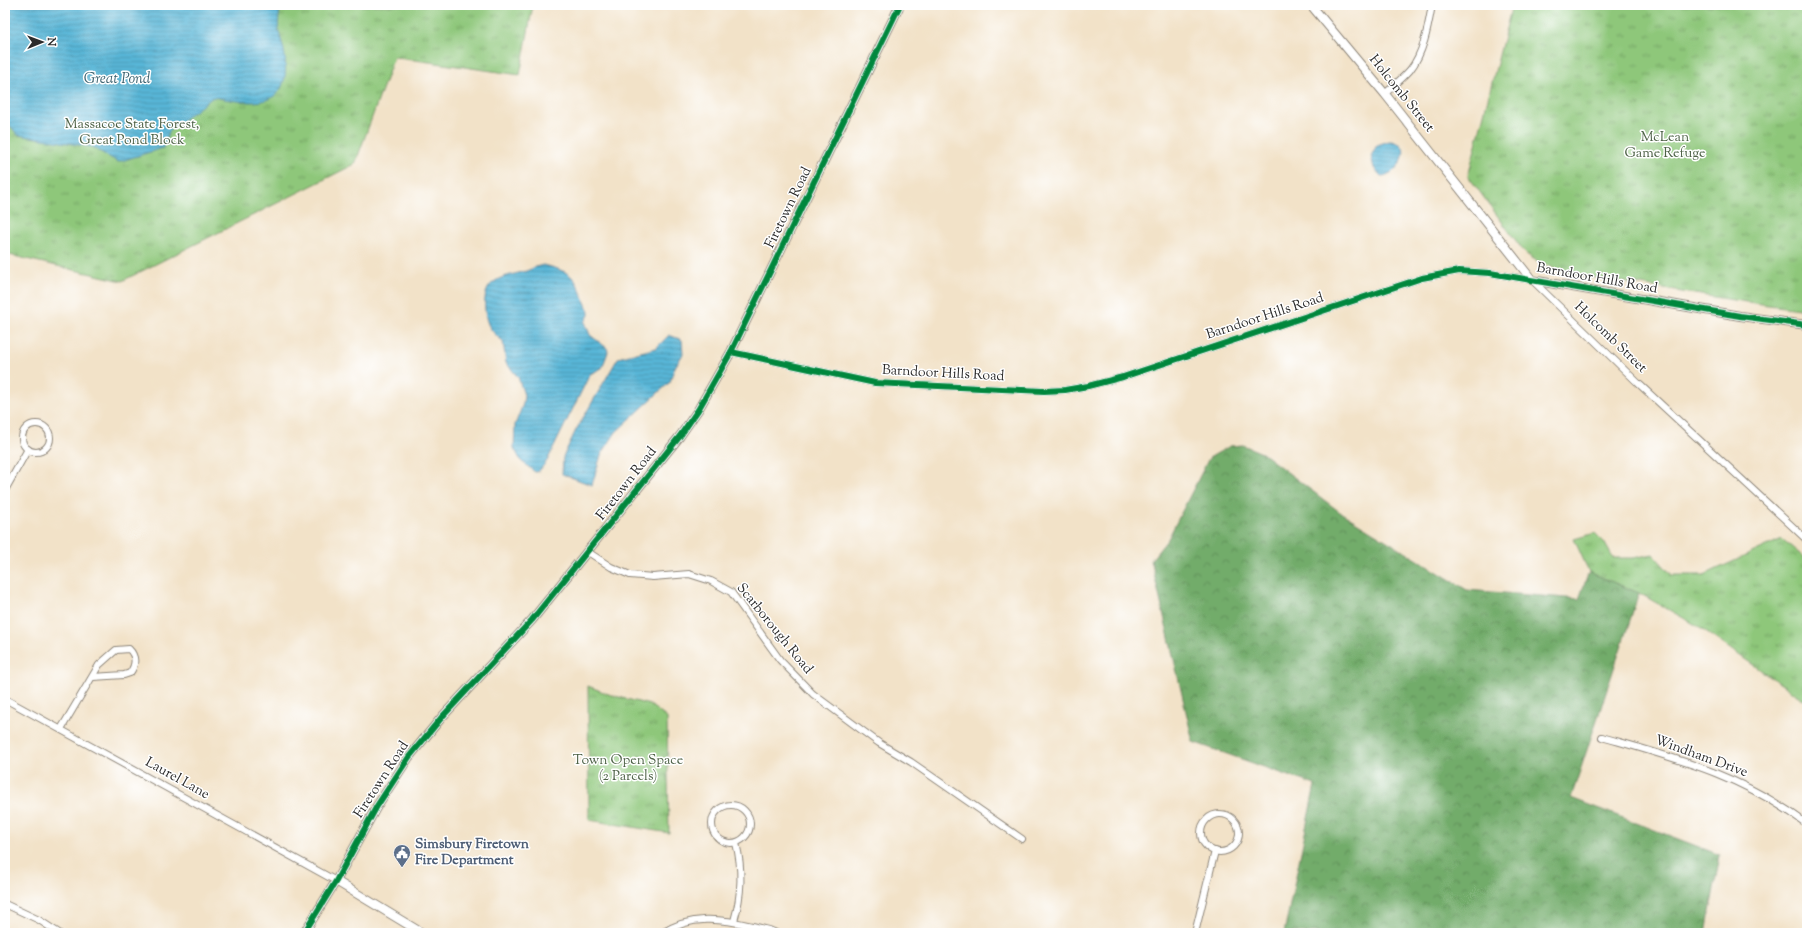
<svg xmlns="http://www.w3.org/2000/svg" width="1812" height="938" font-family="'Sorts Mill Goudy',serif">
  <defs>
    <pattern id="forest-crowns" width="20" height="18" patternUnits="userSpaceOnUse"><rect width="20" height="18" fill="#72ac6a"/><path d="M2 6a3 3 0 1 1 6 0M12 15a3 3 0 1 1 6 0" fill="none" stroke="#5e8c57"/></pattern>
    <pattern id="park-tufts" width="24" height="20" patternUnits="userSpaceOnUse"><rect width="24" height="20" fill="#8ec77a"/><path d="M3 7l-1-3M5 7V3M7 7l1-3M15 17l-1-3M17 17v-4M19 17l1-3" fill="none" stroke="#74a264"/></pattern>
    <pattern id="water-rules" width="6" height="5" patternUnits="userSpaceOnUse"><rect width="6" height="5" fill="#58b6d7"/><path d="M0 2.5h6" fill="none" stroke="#4994af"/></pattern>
  </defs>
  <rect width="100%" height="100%" fill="#fff"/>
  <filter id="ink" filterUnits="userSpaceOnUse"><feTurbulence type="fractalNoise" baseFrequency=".025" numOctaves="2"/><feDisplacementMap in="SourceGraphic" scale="8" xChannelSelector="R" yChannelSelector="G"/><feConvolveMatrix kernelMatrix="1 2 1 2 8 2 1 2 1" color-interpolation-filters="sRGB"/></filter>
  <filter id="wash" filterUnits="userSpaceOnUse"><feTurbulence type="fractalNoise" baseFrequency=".012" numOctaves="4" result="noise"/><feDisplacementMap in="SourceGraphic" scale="16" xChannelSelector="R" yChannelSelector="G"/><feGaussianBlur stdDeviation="0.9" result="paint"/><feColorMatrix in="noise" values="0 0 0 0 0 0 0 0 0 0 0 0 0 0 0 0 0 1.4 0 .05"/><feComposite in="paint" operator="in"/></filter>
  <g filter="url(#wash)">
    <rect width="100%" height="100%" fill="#f2e2c8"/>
    <path fill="url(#forest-crowns)" stroke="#4e6c4a" d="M1243,445l19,8 78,59 127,78 112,9 10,-27 50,21 -68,205 149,57 -14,78h-422l31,-148 -122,-43 -42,-182 17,-21 41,-81 21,-12z"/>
    <g fill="url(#park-tufts)" stroke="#5c7952">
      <path d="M5,5h528l-13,70 -126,-18 -39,107 -233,117 -117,-27z"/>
      <path d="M1512,5h295v305c-58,-7 -115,-16 -172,-26 -34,-6 -83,-9 -110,-31l-57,-77z"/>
      <path d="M1595,533l9,9 9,16h20l20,-4 19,21h32l78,-36 25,21v142l-113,-78 -55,-31 -50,-21 -15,-33z"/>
      <path d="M588,686l23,9 39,10 17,13 2,115 -80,-13z"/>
    </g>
    <g fill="url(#water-rules)" stroke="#427081">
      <path d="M5,5h275c0,9 -3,19 -1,27 2,8 5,16 6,24 6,56 -34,48 -72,41l-43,33 -7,18 -45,14 -26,-15 -74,-12 -13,-15z"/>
      <path d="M1389,141c29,1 9,35 -8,35l-7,-8 -3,-12 6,-11z"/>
      <path d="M543,265c37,8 32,17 46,46v4l-4,7 5,13 17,13 1,4 -6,16 -12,6 -43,87 -8,10 -4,1 -14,-11 -7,-13 1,-23 8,-21 1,-9 -6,-18 -12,-14 -3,-22c-12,-9 -17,-16 -18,-31 -3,-32 16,-32 41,-39 6,-2 11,-5 17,-6z"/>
      <path d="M669,335l13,5 1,14 -8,13 -5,15 -54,50 -15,23 -9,30 -30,-11 1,-17 13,-27 42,-72 38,-10z"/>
    </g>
  </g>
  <g filter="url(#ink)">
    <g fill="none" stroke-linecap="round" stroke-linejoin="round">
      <defs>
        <g id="minor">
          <path d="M1385,94c8,-8 18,-16 25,-24 14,-18 18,-43 22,-65"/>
          <path d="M731,352l144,31 169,8 21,-1 23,-4 35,-9 299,-99 37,-7 31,2 42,7 106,103 169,157"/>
          <circle cx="36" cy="438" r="14"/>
          <path d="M5,490l23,-41"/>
          <path d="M588,552l23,15 19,8 23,2 36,-3 22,7 20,11 49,68 33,34 66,49 32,19 111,77"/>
          <path d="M5,699l331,182"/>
          <path d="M61,729l38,-64 17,-15 13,-1c7,7 7,16 1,24l-6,2 -31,2"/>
          <path d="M1602,737c76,22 140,38 205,87"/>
          <circle cx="731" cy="824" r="19"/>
          <circle cx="1220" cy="833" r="19"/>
          <path d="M5,904l34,16 20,13"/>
          <path d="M734,921c8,-27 9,-51 2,-78"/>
          <path d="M662,933c29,-18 58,-15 90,-7 8,2 17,3 24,7"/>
          <path d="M1195,933l20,-82"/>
        </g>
        <g id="tertiary">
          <path d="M1311,5l74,89 147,186 208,36 67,9"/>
          <path d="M336,881l86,52"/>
          <path d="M304,933l32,-52 41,-75 32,-49 33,-40 90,-97 148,-184 18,-26 33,-58 169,-347"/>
        </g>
      </defs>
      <use href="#minor" stroke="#8e867a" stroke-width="8"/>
      <use href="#tertiary" stroke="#8e867a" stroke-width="10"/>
      <use href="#minor" stroke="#fff" stroke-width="6"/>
      <use href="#tertiary" stroke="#fff" stroke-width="8"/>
      <defs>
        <g id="cycleway">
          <path d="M731,352l144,31 169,8 21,-1 23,-4 35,-9 299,-99 37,-7 31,2 250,43 67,9"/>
          <path d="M304,933l32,-52 41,-75 32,-49 33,-40 90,-97 148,-184 18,-26 33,-58 169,-347"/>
        </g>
      </defs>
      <use href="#cycleway" stroke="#fff" stroke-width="8"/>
      <use href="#cycleway" stroke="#00873e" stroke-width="6"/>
    </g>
  </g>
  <defs>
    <symbol id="civic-pin" viewBox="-11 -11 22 30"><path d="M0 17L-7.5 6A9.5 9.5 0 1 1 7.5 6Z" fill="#5c6f8a" stroke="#fff"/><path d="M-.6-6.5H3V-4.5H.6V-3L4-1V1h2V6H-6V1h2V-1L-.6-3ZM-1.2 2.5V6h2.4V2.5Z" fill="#fff"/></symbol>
  </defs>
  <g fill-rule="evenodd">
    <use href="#civic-pin" x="392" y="843" width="20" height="27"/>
  </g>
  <g text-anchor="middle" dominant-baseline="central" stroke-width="3" stroke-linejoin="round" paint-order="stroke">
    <g font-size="14" fill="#2b2b2b" stroke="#fff">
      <text transform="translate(1401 94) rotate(51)">Holcomb Street</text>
      <text transform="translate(789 208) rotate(-64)">Firetown Road</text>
      <text transform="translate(1597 279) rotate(10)">Barndoor Hills Road</text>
      <text transform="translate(1265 317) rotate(-18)">Barndoor Hills Road</text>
      <text transform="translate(1610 338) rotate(44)">Holcomb Street</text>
      <text transform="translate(943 374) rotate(3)">Barndoor Hills Road</text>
      <text transform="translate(627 484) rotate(-52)">Firetown Road</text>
      <text transform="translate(774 629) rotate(51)">Scarborough Road</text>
      <text transform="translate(1701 757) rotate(20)">Windham Drive</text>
      <text transform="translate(177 779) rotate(29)">Laurel Lane</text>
      <text transform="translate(382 780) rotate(-57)">Firetown Road</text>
    </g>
    <g font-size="14" fill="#4e6247" stroke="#fff">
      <text x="132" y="125">Massacoe State Forest,<tspan x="132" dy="16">Great Pond Block</tspan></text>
      <text x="1665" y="138">McLean<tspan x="1665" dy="16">Game Refuge</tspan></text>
      <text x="628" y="761">Town Open Space<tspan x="628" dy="16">(2 Parcels)</tspan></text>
    </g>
    <g font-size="14" font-weight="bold" fill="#4e5e75" stroke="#fff" text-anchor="start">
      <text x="415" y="845">Simsbury Firetown<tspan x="415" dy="16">Fire Department</tspan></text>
    </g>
    <g font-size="15" font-style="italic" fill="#3d6370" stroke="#fff">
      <text x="117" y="79">Great Pond</text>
    </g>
  </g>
  <rect width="1812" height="938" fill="none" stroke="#fff" stroke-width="20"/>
  <g transform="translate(42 42) rotate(89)" stroke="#ffffff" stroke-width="3" paint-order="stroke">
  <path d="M0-3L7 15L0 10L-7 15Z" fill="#2b2b2b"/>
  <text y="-6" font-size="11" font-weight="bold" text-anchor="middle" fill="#2b2b2b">N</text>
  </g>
</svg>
